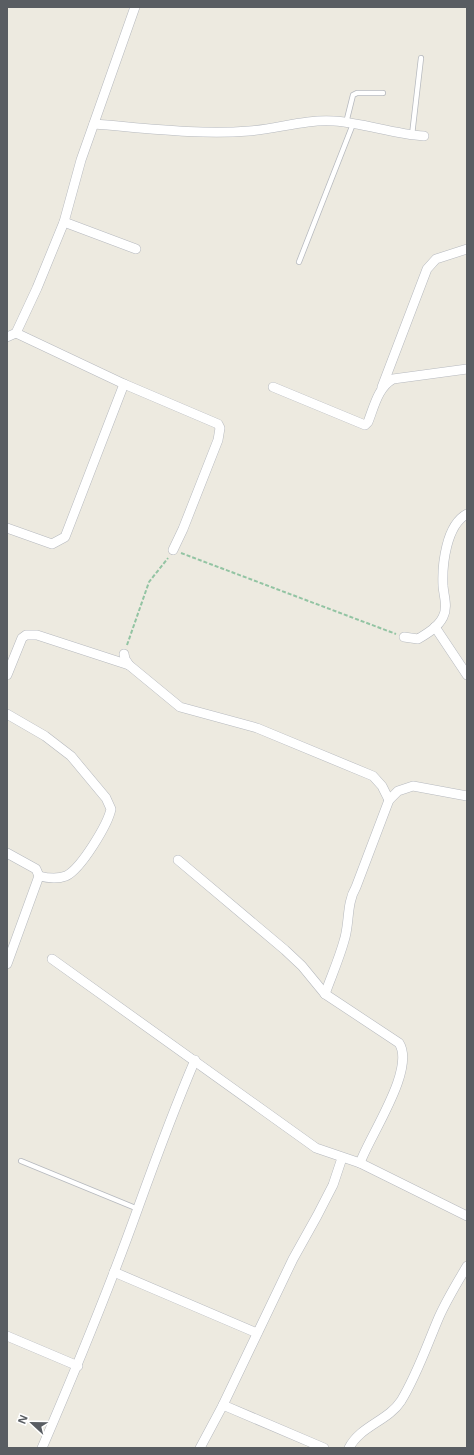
<svg xmlns="http://www.w3.org/2000/svg" width="474" height="1455" font-family="'Open Sans',sans-serif">
  <rect width="100%" height="100%" fill="#edeae0"/>
  <g fill="none" stroke-linecap="round" stroke-linejoin="round">
    <defs>
      <g id="lane">
        <path d="M346,123l7,-28 4,-2h26"/>
        <path d="M412,135l9,-77"/>
        <path d="M299,262l54,-138"/>
        <path d="M21,1161l117,48"/>
      </g>
      <g id="street">
        <path d="M94,124c51,4 104,11 155,7 28,-2 56,-12 85,-10 30,2 59,13 90,15"/>
        <path d="M64,222l72,27"/>
        <path d="M16,333l108,51 94,40 2,4 -2,12 -35,89 -10,21"/>
        <path d="M7,337l9,-4 21,-45 27,-66 17,-62 54,-153"/>
        <path d="M273,387l92,38 3,-3c6,-15 10,-35 25,-43l74,-10"/>
        <path d="M382,387l45,-118 9,-10 31,-10"/>
        <path d="M7,528l45,16 13,-7 59,-153"/>
        <path d="M435,627l32,48"/>
        <path d="M404,637l14,2c10,-6 20,-12 25,-22 5,-10 1,-20 0,-31 -1,-21 3,-61 24,-72"/>
        <path d="M124,654l1,5 4,6 51,42 77,21 116,48 9,10 7,14"/>
        <path d="M7,675l15,-37 4,-3h11l92,30"/>
        <path d="M7,714l38,22 26,20 35,42 5,11c-3,15 -30,60 -45,67 -8,3 -19,2 -27,0"/>
        <path d="M7,853l29,16 3,7 -32,88"/>
        <path d="M178,860l107,90 17,16 23,28 74,49c17,26 -29,92 -39,120"/>
        <path d="M52,959l264,189 44,15 107,53"/>
        <path d="M325,994c6,-17 14,-35 19,-53 6,-18 2,-37 12,-54l33,-87 9,-9 15,-5 54,10"/>
        <path d="M114,1272l143,61"/>
        <path d="M7,1336l71,30"/>
        <path d="M223,1405l101,43"/>
        <path d="M42,1448c34,-79 67,-159 96,-240 18,-50 36,-99 57,-148"/>
        <path d="M200,1448l23,-43 70,-146 24,-43 16,-31 9,-27"/>
        <path d="M349,1448c11,-22 39,-27 52,-47 16,-26 26,-56 38,-84 8,-18 18,-34 28,-51"/>
      </g>
    </defs>
    <use href="#lane" stroke="#b6b9be" stroke-width="6"/>
    <use href="#street" stroke="#b6b9be" stroke-width="10"/>
    <g stroke="#93c4a3" stroke-width="2" stroke-dasharray="4 2" stroke-linecap="butt">
      <path d="M181,553l215,81"/>
      <path d="M127,645l22,-63 19,-24"/>
    </g>
    <use href="#lane" stroke="#fff" stroke-width="4.5"/>
    <use href="#street" stroke="#fff" stroke-width="9"/>
  </g>
  <rect width="474" height="1455" fill="none" stroke="#595d62" stroke-width="16"/>
  <g transform="translate(32 1423) rotate(292)" stroke="#ffffff" stroke-width="3" paint-order="stroke">
  <path d="M0-3L7 15L0 10L-7 15Z" fill="#595d62"/>
  <text y="-6" font-size="11" font-weight="bold" text-anchor="middle" fill="#595d62">N</text>
  </g>
</svg>
